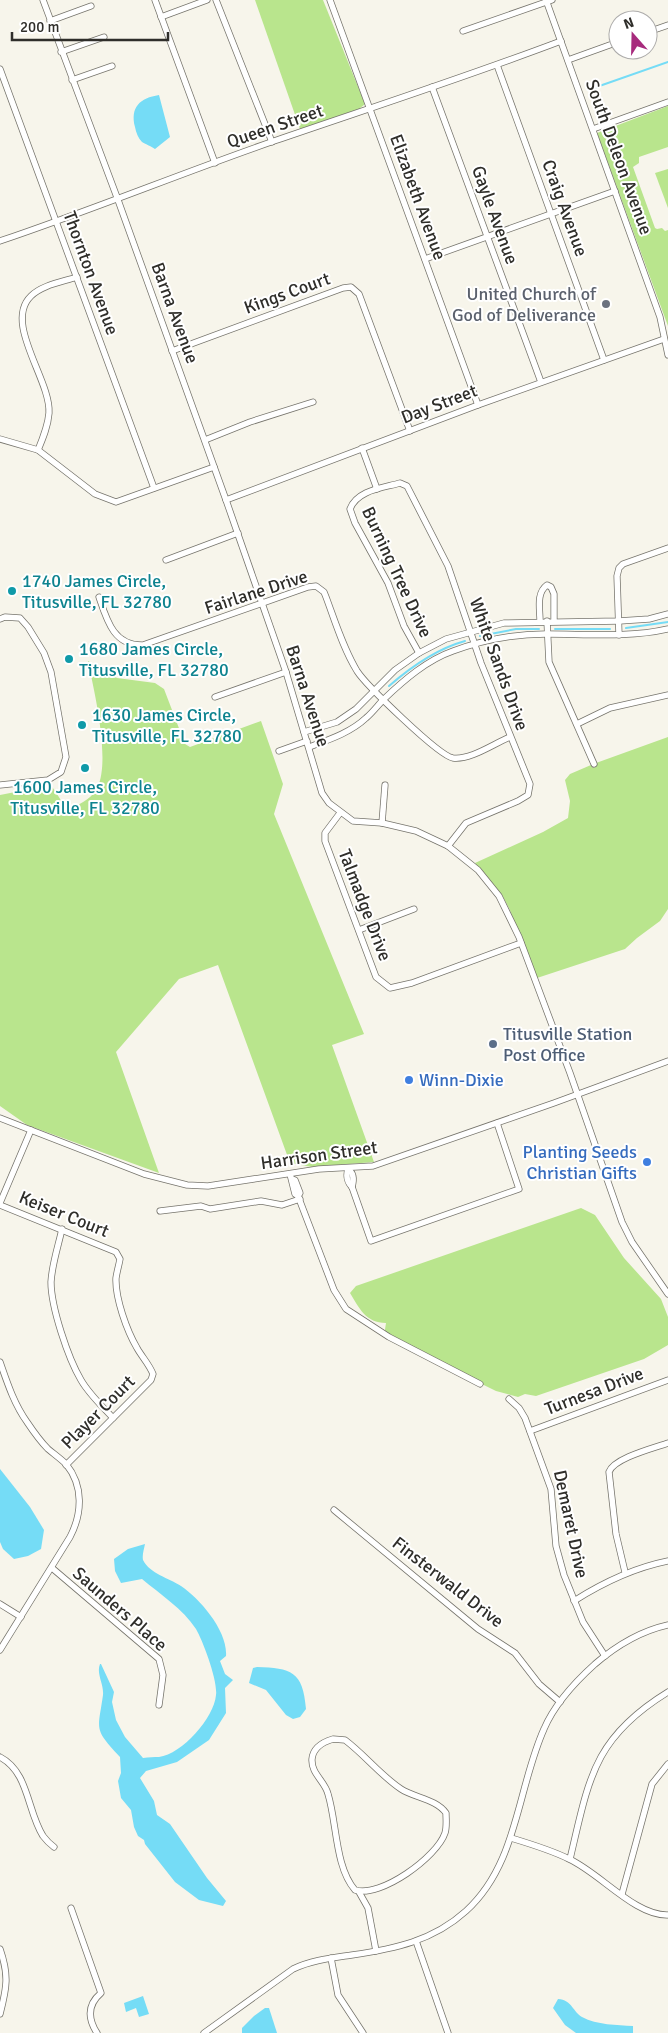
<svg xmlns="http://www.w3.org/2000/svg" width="668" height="2033" font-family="Signika,sans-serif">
  <rect width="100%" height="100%" fill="#f7f5eb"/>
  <g fill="#b9e58d">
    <path d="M255,0h68l42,104 -6,5 -59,20z"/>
    <path d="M668,106v41l-29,10v6l-6,4 22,61 2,1 5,-1 3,3 3,-1v96l-71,-193z"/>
    <path d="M668,169v39l-13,-35z"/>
    <path d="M88,661l29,17 38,5 9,6 21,55 5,3 71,-26 22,63 -9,30 90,220 -32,11 42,117 -62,5 -22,-4 -72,-198 -39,14 -63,73 43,121 -132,-48 -27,-19v-311l51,-10 17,26c9,-6 22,-11 28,-21 16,-25 -2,-100 -8,-129z"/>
    <path d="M668,737v172l-8,12 -23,17 -12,11 -88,29 -28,-70 -7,-13 -27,-32 68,-31 25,-14 2,-17 -5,-21 5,-6 21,-9 2,3 4,-2 -1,-3z"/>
    <path d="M581,1208l14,7 29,43 37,41 7,18v28l-24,14 -108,37 -11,-2 -7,3 -22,-6 -112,-55 2,-13c-20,0 -27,-15 -36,-30l6,-7z"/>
  </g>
  <g fill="#75dcf6">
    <path d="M159,95l11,42 -15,12c-4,-3 -10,-5 -13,-7 -4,-4 -6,-10 -7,-15 -5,-20 5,-29 24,-32z"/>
    <path d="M0,1469l30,38 14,23 -3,19 -13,7 -14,3 -11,-10 -3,-7z"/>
    <path d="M145,1544c-1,5 -3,11 -2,16 7,14 26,18 38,26 19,13 47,45 45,70l-6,5 5,13 8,6 -8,8 1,25 -17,27 -32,22 -31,9 -6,7 14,23 3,14 13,9 37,54 19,23 -3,5 -24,-6 -24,-18 -30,-38 -1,-4 -6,-4 -4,-9 -3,-17 -10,-12 -3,-17 3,-8 -1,-16c-27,-29 -22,-26 -17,-62 1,-11 -7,-21 -3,-31h1l13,28 -2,10 4,18 9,17 18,21c6,-1 11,-1 16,-1 23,-3 55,-39 57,-62 2,-14 -13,-54 -20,-66 -13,-20 -36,-35 -54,-50l-21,4 -6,-12 -1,-12 14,-10z"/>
    <path d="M257,1667c34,1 46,4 49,42l-6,8 -7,2 -7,-4 -20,-25 -17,-7 4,-15z"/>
    <path d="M143,1996l6,18 -10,3 -3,-9 -10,4 -2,-9z"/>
    <path d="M558,1999c14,1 15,13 24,18 15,8 35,8 51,9v7h-57l-11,-8 -12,-17z"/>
    <path d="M265,2008h4l8,25h-35v-5l12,-12z"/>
  </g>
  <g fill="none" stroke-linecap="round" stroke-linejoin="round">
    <g stroke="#75dcf6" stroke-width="2">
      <path d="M588,90l80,-28"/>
      <path d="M626,628l42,-6"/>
      <path d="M555,629h55"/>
      <path d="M480,636l36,-7h23"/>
      <path d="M389,686c23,-20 47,-37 76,-45"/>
    </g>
    <defs>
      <g id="minor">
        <path d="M43,0l75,200 108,300 60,172 36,121 7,10 24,18 29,2 34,8 32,15 30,24 21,26 20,41 51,136 52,149 10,20 36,52"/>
        <path d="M155,0l60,163"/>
        <path d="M216,0l56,142"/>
        <path d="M330,0l148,405"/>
        <path d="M546,0l114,317 8,38"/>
        <path d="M161,17l46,-17"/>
        <path d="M50,21l41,-15"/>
        <path d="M463,31l89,-31"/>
        <path d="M648,32l20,-7"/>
        <path d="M61,52l43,-15"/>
        <path d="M568,60l50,-18"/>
        <path d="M497,65l107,295"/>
        <path d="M0,69l154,419"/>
        <path d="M72,80l40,-14"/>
        <path d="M432,87l109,295"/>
        <path d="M593,129l75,-27"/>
        <path d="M0,241c92,-31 182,-68 274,-100 96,-33 192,-64 287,-100"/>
        <path d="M425,259l190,-68"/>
        <path d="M172,351l171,-63 8,-1 8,7 51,137"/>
        <path d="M0,439l38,11 57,44 21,8 98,-35"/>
        <path d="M205,440l45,-18 63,-20"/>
        <path d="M362,448l15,41"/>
        <path d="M38,450c5,-12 10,-24 11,-37 2,-33 -46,-90 -18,-117 11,-11 31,-14 46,-19"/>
        <path d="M226,500l252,-95 186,-66"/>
        <path d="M166,560l72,-27"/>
        <path d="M99,597c8,24 15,49 44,48l165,-58 8,-1 8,6 2,5c9,24 17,51 31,74 9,14 82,85 96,87 18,2 40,-14 57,-21"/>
        <path d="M0,619l5,-2 15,1 8,9 16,26 7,19 15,85 -5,15 -13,8 -48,5"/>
        <path d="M540,621c0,-12 -4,-28 7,-36l4,2 3,7v27"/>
        <path d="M547,621l2,41 45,102"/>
        <path d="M619,635l-2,-59 2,-8 4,-4 45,-16"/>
        <path d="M419,653l-15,-27 -16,-43 -33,-60 -5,-14c7,-19 33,-21 50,-26l7,3 41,80 33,97 49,121 -2,11 -10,6 -52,22 -18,23"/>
        <path d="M215,697l71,-25"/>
        <path d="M577,724l33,-16 58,-13"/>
        <path d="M304,732l33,-10 19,-13 39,-39 24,-17 27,-14 58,-16 115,-2 30,-2 19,-5"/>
        <path d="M309,747c19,-7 41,-14 57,-29 7,-6 12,-13 18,-19 20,-19 43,-39 69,-48 30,-11 62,-17 93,-17 41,0 83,4 122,-5"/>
        <path d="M279,751l28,-10"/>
        <path d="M340,813l-15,20v8l51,136 14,11 22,-5 109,-40"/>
        <path d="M382,823l3,-38"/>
        <path d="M359,930l55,-21"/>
        <path d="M0,1118l144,56 43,11 21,1 111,-17 54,-3 181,-63 114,-42"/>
        <path d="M348,1169c-2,6 -1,13 4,18l19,54 148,-52 -22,-66"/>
        <path d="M348,1169c6,4 6,11 4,18"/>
        <path d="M290,1174l5,20 3,2 36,94 12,19 43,28 91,47"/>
        <path d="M292,1179l3,1 5,13 -2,3"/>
        <path d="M0,1203l31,-73"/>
        <path d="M0,1205l116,47 4,7c-1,6 -3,12 -4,19 -1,20 11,53 21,70 5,9 12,16 16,26l-2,6 -85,85"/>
        <path d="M160,1211l41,-5 9,3 51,-8 21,4 18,-6"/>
        <path d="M62,1229c-4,18 -10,35 -11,53 0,25 17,76 30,98 8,14 21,26 32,38"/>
        <path d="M0,1362c7,20 14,42 27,60 6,9 13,19 21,27 6,5 13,10 18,15 18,22 16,50 4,73l-70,113"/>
        <path d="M509,1399l10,9 6,10 26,71 5,57 8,29 19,47 22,34"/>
        <path d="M530,1431l138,-51"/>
        <path d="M334,1510l144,119 37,24 24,31 21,18"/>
        <path d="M52,1568l107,91 4,16 -4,30"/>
        <path d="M625,1572l-9,-38 -7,-62c5,-14 45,-24 59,-29"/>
        <path d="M574,1601c30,-19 59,-33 94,-40"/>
        <path d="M0,1604l21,13"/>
        <path d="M333,1739l12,1c20,15 35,35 56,49 14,9 35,10 45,24 0,6 1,14 -1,20 -8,24 -64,65 -90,57 -20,-23 -18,-67 -27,-96 -3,-13 -17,-20 -16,-35 1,-11 11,-17 21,-20z"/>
        <path d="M0,1757c29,15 27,54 43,79 3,4 7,8 11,11"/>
        <path d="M511,1838c20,6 40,12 58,21 31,14 66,57 99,56"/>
        <path d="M570,1859c19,-80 23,-121 98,-167"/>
        <path d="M359,1892l9,16 8,43"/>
        <path d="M622,1894l30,-110 16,-20"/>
        <path d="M71,1908l30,85c-14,12 -13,26 -4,40"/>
        <path d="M416,1941l32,92"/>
        <path d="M0,1949c9,26 7,38 0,65"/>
        <path d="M331,1958l7,37 25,38"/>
        <path d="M204,2033l89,-64c19,-9 39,-11 59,-14 42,-6 81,-14 114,-44 52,-47 51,-122 78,-182 11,-26 31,-47 51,-65 21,-18 46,-33 73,-39"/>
      </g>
    </defs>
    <use href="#minor" stroke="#76746c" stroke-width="7"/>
    <use href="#minor" stroke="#fff" stroke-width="5.5"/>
  </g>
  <circle fill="#6b7280" stroke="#fff" stroke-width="2" cx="606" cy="304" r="5"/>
  <g fill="#0f9aa8" stroke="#fff" stroke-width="2">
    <circle cx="12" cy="591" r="5"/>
    <circle cx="69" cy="659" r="5"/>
    <circle cx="82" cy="725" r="5"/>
    <circle cx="85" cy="768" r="5"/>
  </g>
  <circle fill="#5c6f8a" stroke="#fff" stroke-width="2" cx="493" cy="1044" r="5"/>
  <g fill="#3f7fe0" stroke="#fff" stroke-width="2">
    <circle cx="409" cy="1080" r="5"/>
    <circle cx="647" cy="1162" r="5"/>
  </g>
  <g text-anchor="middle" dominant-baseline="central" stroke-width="4" stroke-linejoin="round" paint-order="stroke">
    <g font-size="18" fill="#2f2e2a" stroke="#fff">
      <text transform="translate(275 126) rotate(-19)">Queen Street</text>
      <text transform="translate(619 157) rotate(70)">South Deleon Avenue</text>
      <text transform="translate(418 197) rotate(70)">Elizabeth Avenue</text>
      <text transform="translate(565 208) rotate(70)">Craig Avenue</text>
      <text transform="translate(495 215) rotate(70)">Gayle Avenue</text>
      <text transform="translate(91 273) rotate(70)">Thornton Avenue</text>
      <text transform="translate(287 293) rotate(-20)">Kings Court</text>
      <text transform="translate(175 313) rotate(70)">Barna Avenue</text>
      <text transform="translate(439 404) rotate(-21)">Day Street</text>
      <text transform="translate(397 572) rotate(65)">Burning Tree Drive</text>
      <text transform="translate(256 592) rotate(-18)">Fairlane Drive</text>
      <text transform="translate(499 664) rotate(70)">White Sands Drive</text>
      <text transform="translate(308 696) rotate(72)">Barna Avenue</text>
      <text transform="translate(365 905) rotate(69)">Talmadge Drive</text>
      <text transform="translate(319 1155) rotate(-8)">Harrison Street</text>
      <text transform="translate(64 1214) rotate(22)">Keiser Court</text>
      <text transform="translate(594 1391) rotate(-21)">Turnesa Drive</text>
      <text transform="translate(98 1412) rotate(-45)">Player Court</text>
      <text transform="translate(571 1524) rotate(78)">Demaret Drive</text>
      <text transform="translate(448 1582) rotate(38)">Finsterwald Drive</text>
      <text transform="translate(120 1609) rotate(41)">Saunders Place</text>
    </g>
    <g font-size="18" fill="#5b616d" stroke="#fff" text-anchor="end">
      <text x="596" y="294">United Church of<tspan x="596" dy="21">God of Deliverance</tspan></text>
    </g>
    <g font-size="18" fill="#0d838f" stroke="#fff" text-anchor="start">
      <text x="22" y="581">1740 James Circle,<tspan x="22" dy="21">Titusville, FL 32780</tspan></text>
      <text x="79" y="649">1680 James Circle,<tspan x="79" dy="21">Titusville, FL 32780</tspan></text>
      <text x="92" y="715">1630 James Circle,<tspan x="92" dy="21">Titusville, FL 32780</tspan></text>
      <text x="85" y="787" text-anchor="middle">1600 James Circle,<tspan x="85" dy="21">Titusville, FL 32780</tspan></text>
    </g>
    <g font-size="18" fill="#4e5e75" stroke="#fff" text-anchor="start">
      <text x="503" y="1034">Titusville Station<tspan x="503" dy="21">Post Office</tspan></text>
    </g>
    <g font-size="18" fill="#366cbe" stroke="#fff" text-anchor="start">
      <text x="419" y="1080">Winn-Dixie</text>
      <text x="637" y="1152" text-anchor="end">Planting Seeds<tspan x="637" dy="21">Christian Gifts</tspan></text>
    </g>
  </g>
  <g transform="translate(633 35) rotate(340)"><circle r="24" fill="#ffffff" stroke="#acabaa"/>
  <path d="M0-4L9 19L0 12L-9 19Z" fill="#a72b7d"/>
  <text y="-8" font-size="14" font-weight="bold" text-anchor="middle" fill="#2f2e2a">N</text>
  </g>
  <path d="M12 32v8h156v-8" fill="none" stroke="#2f2e2a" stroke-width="2.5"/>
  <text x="20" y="32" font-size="15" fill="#2f2e2a" stroke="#ffffff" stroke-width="4" paint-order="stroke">200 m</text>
</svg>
